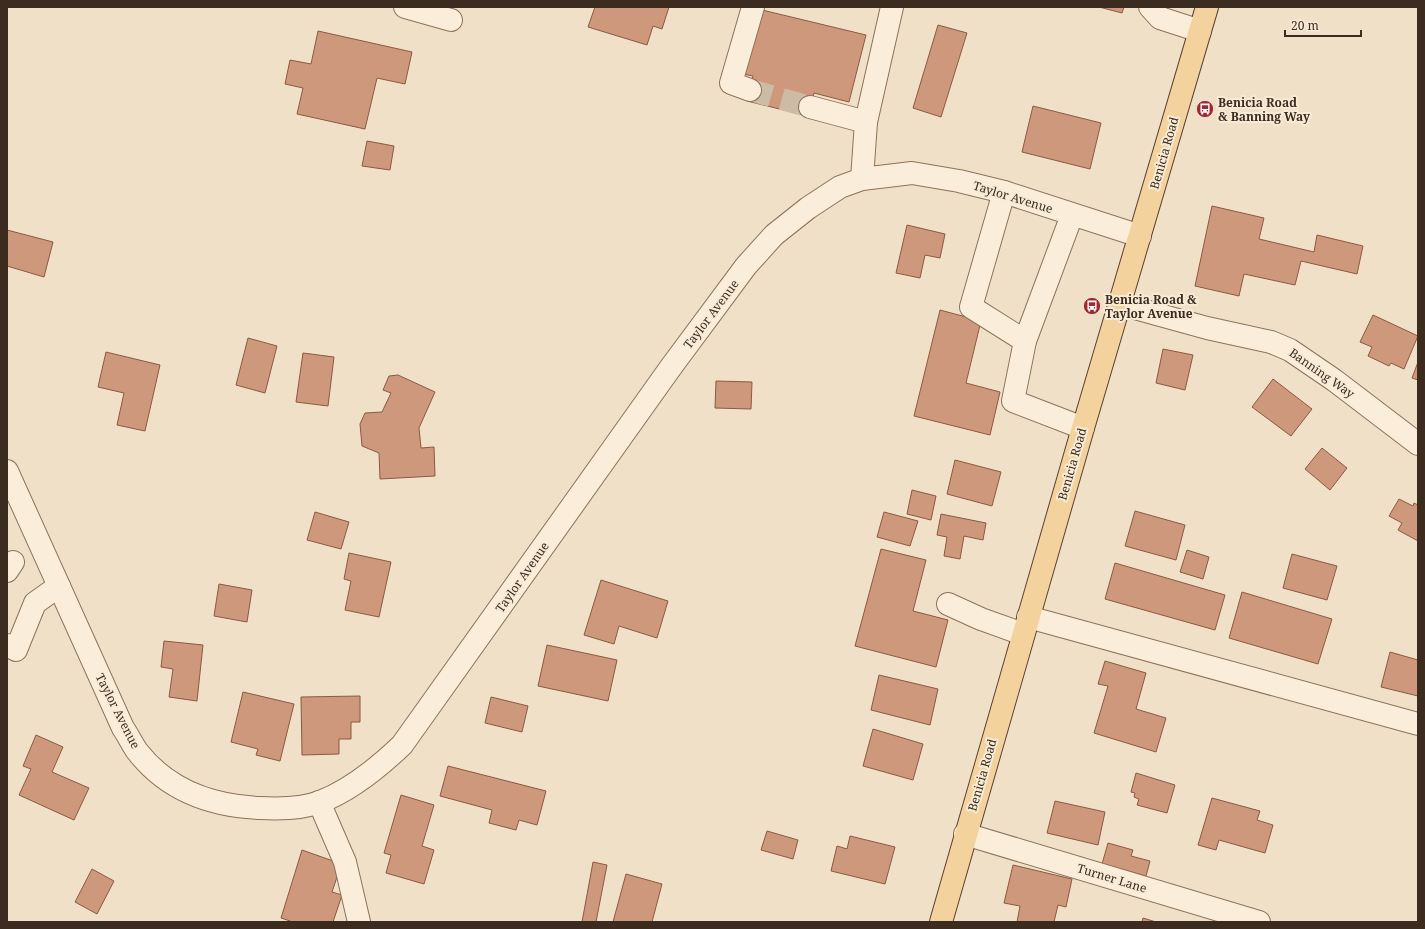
<svg xmlns="http://www.w3.org/2000/svg" width="1425" height="929" font-family="'Noto Serif',serif">
  <rect width="100%" height="100%" fill="#f0e0c7"/>
  <g fill="#ce987c" stroke="#8c5940">
    <path d="M595,7h74l-7,22 -9,-3 -6,19 -59,-18z"/>
    <path d="M1099,7h25l-2,6z"/>
    <path d="M758,9l108,26 -17,67 -35,-9 -6,23 -61,-15 6,-25 -10,-2z"/>
    <path d="M938,25l29,8 -26,84 -28,-9z"/>
    <path d="M318,31l94,21 -7,32 -28,-6 -12,51 -68,-15 6,-26 -18,-4 5,-24 21,4z"/>
    <path d="M1033,106l68,17 -11,46 -68,-17z"/>
    <path d="M367,141l27,5 -4,24 -28,-4z"/>
    <path d="M1212,206l52,12 -5,21 55,13 3,-17 46,11 -6,28 -56,-13 -6,24 -51,-11 -5,22 -44,-10z"/>
    <path d="M907,225l38,9 -5,24 -15,-3 -5,23 -24,-5z"/>
    <path d="M7,230l46,12 -9,35 -37,-11z"/>
    <path d="M940,310l41,11 -15,62 34,9 -10,43 -76,-19z"/>
    <path d="M1373,315l45,21 -14,33 -13,-6 -2,3 -21,-10 4,-9 -12,-5z"/>
    <path d="M248,338l29,8 -12,47 -29,-8z"/>
    <path d="M1163,349l30,6 -8,35 -29,-7z"/>
    <path d="M106,352l54,13 -15,66 -28,-6 7,-32 -26,-6z"/>
    <path d="M303,353l31,4 -6,49 -32,-4z"/>
    <path d="M1418,362v18l-6,-2z"/>
    <path d="M398,375l37,17 -16,36 2,20 13,-1 1,29 -55,3 -1,-26 -17,-7 -2,-22 5,-11 17,-1 9,-19 -8,-3 6,-14z"/>
    <path d="M1273,379l39,30 -21,27 -39,-29z"/>
    <path d="M716,381l36,1 -1,27 -36,-1z"/>
    <path d="M1322,448l25,20 -17,22 -25,-21z"/>
    <path d="M955,460l46,12 -9,34 -45,-12z"/>
    <path d="M912,490l24,6 -5,24 -24,-6z"/>
    <path d="M1399,499l14,7 1,-3 4,2v36l-20,-11 4,-7 -13,-7z"/>
    <path d="M1135,511l50,14 -9,35 -51,-14z"/>
    <path d="M315,512l34,10 -8,27 -34,-9z"/>
    <path d="M884,512l34,9 -8,25 -33,-9z"/>
    <path d="M941,514l45,9 -3,17 -19,-4 -4,23 -16,-3 3,-19 -10,-2z"/>
    <path d="M881,549l45,11 -13,51 35,9 -12,47 -81,-21z"/>
    <path d="M1187,550l22,7 -6,22 -23,-7z"/>
    <path d="M349,553l42,9 -12,55 -34,-7 6,-29 -7,-2z"/>
    <path d="M1292,554l45,12 -10,34 -44,-12z"/>
    <path d="M1115,563l110,32 -10,35 -110,-31z"/>
    <path d="M601,580l67,21 -11,37 -38,-12 -5,18 -30,-9z"/>
    <path d="M219,584l33,6 -5,32 -33,-6z"/>
    <path d="M1242,592l90,27 -14,45 -89,-26z"/>
    <path d="M164,641l39,4 -6,56 -28,-4 4,-28 -12,-2z"/>
    <path d="M547,645l70,15 -9,41 -70,-15z"/>
    <path d="M1390,652l28,8v36l-37,-9z"/>
    <path d="M1105,661l41,12 -10,36 30,9 -10,34 -62,-19 14,-47 -10,-2z"/>
    <path d="M879,675l59,14 -8,36 -59,-15z"/>
    <path d="M243,692l51,12 -14,57 -24,-6 2,-6 -27,-7z"/>
    <path d="M360,696v26h-9v17h-12v15l-37,1 -1,-58z"/>
    <path d="M491,697l37,9 -6,26 -37,-9z"/>
    <path d="M873,729l50,15 -10,36 -50,-14z"/>
    <path d="M36,735l27,12 -11,25 37,16 -15,32 -55,-25 12,-26 -8,-3z"/>
    <path d="M448,766l98,25 -9,34 -18,-5 -3,10 -27,-7 3,-13 -52,-14z"/>
    <path d="M1136,773l39,12 -8,28 -30,-8 2,-6 -5,-2 1,-4 -4,-1z"/>
    <path d="M401,795l33,10 -12,41 12,4 -10,34 -38,-11 5,-18 -7,-2z"/>
    <path d="M1212,798l48,13 -3,9 16,5 -8,28 -46,-13 -3,10 -18,-5z"/>
    <path d="M1055,801l50,11 -7,33 -51,-12z"/>
    <path d="M767,831l31,9 -5,19 -32,-9z"/>
    <path d="M850,836l45,11 -10,37 -54,-13 6,-25 10,3z"/>
    <path d="M1108,843l25,7 -2,6 19,5 -4,15 -44,-12z"/>
    <path d="M302,850l34,12 3,9 -7,21 10,3 -9,27h-40l-12,-4z"/>
    <path d="M593,862l14,3 -11,57h-14z"/>
    <path d="M1013,865l59,14 -6,28 -8,-2 -4,17h-37l3,-16 -16,-3z"/>
    <path d="M92,869l22,12 -17,33 -22,-12z"/>
    <path d="M626,874l36,10 -10,38h-39z"/>
    <path d="M1143,918l13,4h-14z"/>
  </g>
  <g fill="none" stroke-linecap="round" stroke-linejoin="round">
    <path stroke="#ccbca5" stroke-width="22" stroke-dasharray="22 11" stroke-linecap="butt" d="M750,90l60,17"/>
    <defs>
      <g id="minor">
        <path d="M405,7l46,13"/>
        <path d="M1150,7l10,11 40,13"/>
        <path d="M750,90l-19,-7 22,-76"/>
        <path d="M810,107l56,15"/>
        <path d="M862,179l4,-57 26,-115"/>
        <path d="M1004,192l-33,115 54,34 47,-126"/>
        <path d="M1120,304l87,24 64,14 19,8 44,30 84,64"/>
        <path d="M1025,341l-12,60 70,27"/>
        <path d="M7,471l116,257c5,7 9,16 14,23 30,39 75,55 123,57 19,1 42,1 60,-6 31,-12 58,-34 82,-57l269,-378 75,-101 28,-31 34,-27 32,-21 22,-8 50,-6 47,8 45,11 136,44"/>
        <path d="M7,571l6,-9"/>
        <path d="M948,604l33,15 42,15"/>
        <path d="M1028,617l390,107"/>
        <path d="M7,645l9,5 19,-47 24,-17"/>
        <path d="M319,802l26,60 14,60"/>
        <path d="M965,834l294,88"/>
      </g>
      <path id="major" d="M941,922l142,-494 124,-421"/>
    </defs>
    <use href="#minor" stroke="#8c725b" stroke-width="24"/>
    <use href="#major" stroke="#5a402f" stroke-width="24"/>
    <use href="#minor" stroke="#faeeda" stroke-width="22"/>
    <use href="#major" stroke="#f3d29e" stroke-width="22"/>
  </g>
  <defs>
    <symbol id="bus-disc" viewBox="-11 -11 22 22"><circle r="9.5" fill="#9c2a33" stroke="#f7ebd6"/><path d="M-5-6H5V4H4V6H2V4H-2V6H-4V4H-5ZM-3.5-4V0h7V-4ZM-3.5 1.2v1.5H-2V1.2ZM2 1.2v1.5H3.5V1.2Z" fill="#fff"/></symbol>
  </defs>
  <g fill-rule="evenodd">
    <use href="#bus-disc" x="1195" y="99" width="20" height="20"/>
    <use href="#bus-disc" x="1082" y="296" width="20" height="20"/>
  </g>
  <g text-anchor="middle" dominant-baseline="central" stroke-width="4" stroke-linejoin="round" paint-order="stroke">
    <g font-size="12" font-weight="bold" fill="#3c2b1f" stroke="#f7ebd6" text-anchor="start">
      <text x="1218" y="102">Benicia Road<tspan x="1218" dy="14">&amp; Banning Way</tspan></text>
      <text x="1105" y="299">Benicia Road &amp;<tspan x="1105" dy="14">Taylor Avenue</tspan></text>
    </g>
    <g font-size="12" fill="#3c2b1f" stroke="#f7ebd6">
      <text transform="translate(1164 153) rotate(-74)">Benicia Road</text>
      <text transform="translate(1013 197) rotate(17)">Taylor Avenue</text>
      <text transform="translate(711 314) rotate(-53)">Taylor Avenue</text>
      <text transform="translate(1322 373) rotate(35)">Banning Way</text>
      <text transform="translate(1072 464) rotate(-74)">Benicia Road</text>
      <text transform="translate(522 577) rotate(-55)">Taylor Avenue</text>
      <text transform="translate(118 711) rotate(63)">Taylor Avenue</text>
      <text transform="translate(982 775) rotate(-74)">Benicia Road</text>
      <text transform="translate(1112 878) rotate(17)">Turner Lane</text>
    </g>
  </g>
  <rect width="1425" height="929" fill="none" stroke="#3c2b1f" stroke-width="16"/>
  <path d="M1285 30v6h76v-6" fill="none" stroke="#3c2b1f" stroke-width="2"/>
  <text x="1291" y="30" font-size="12" fill="#3c2b1f" stroke="#f7ebd6" stroke-width="3" paint-order="stroke">20 m</text>
</svg>
